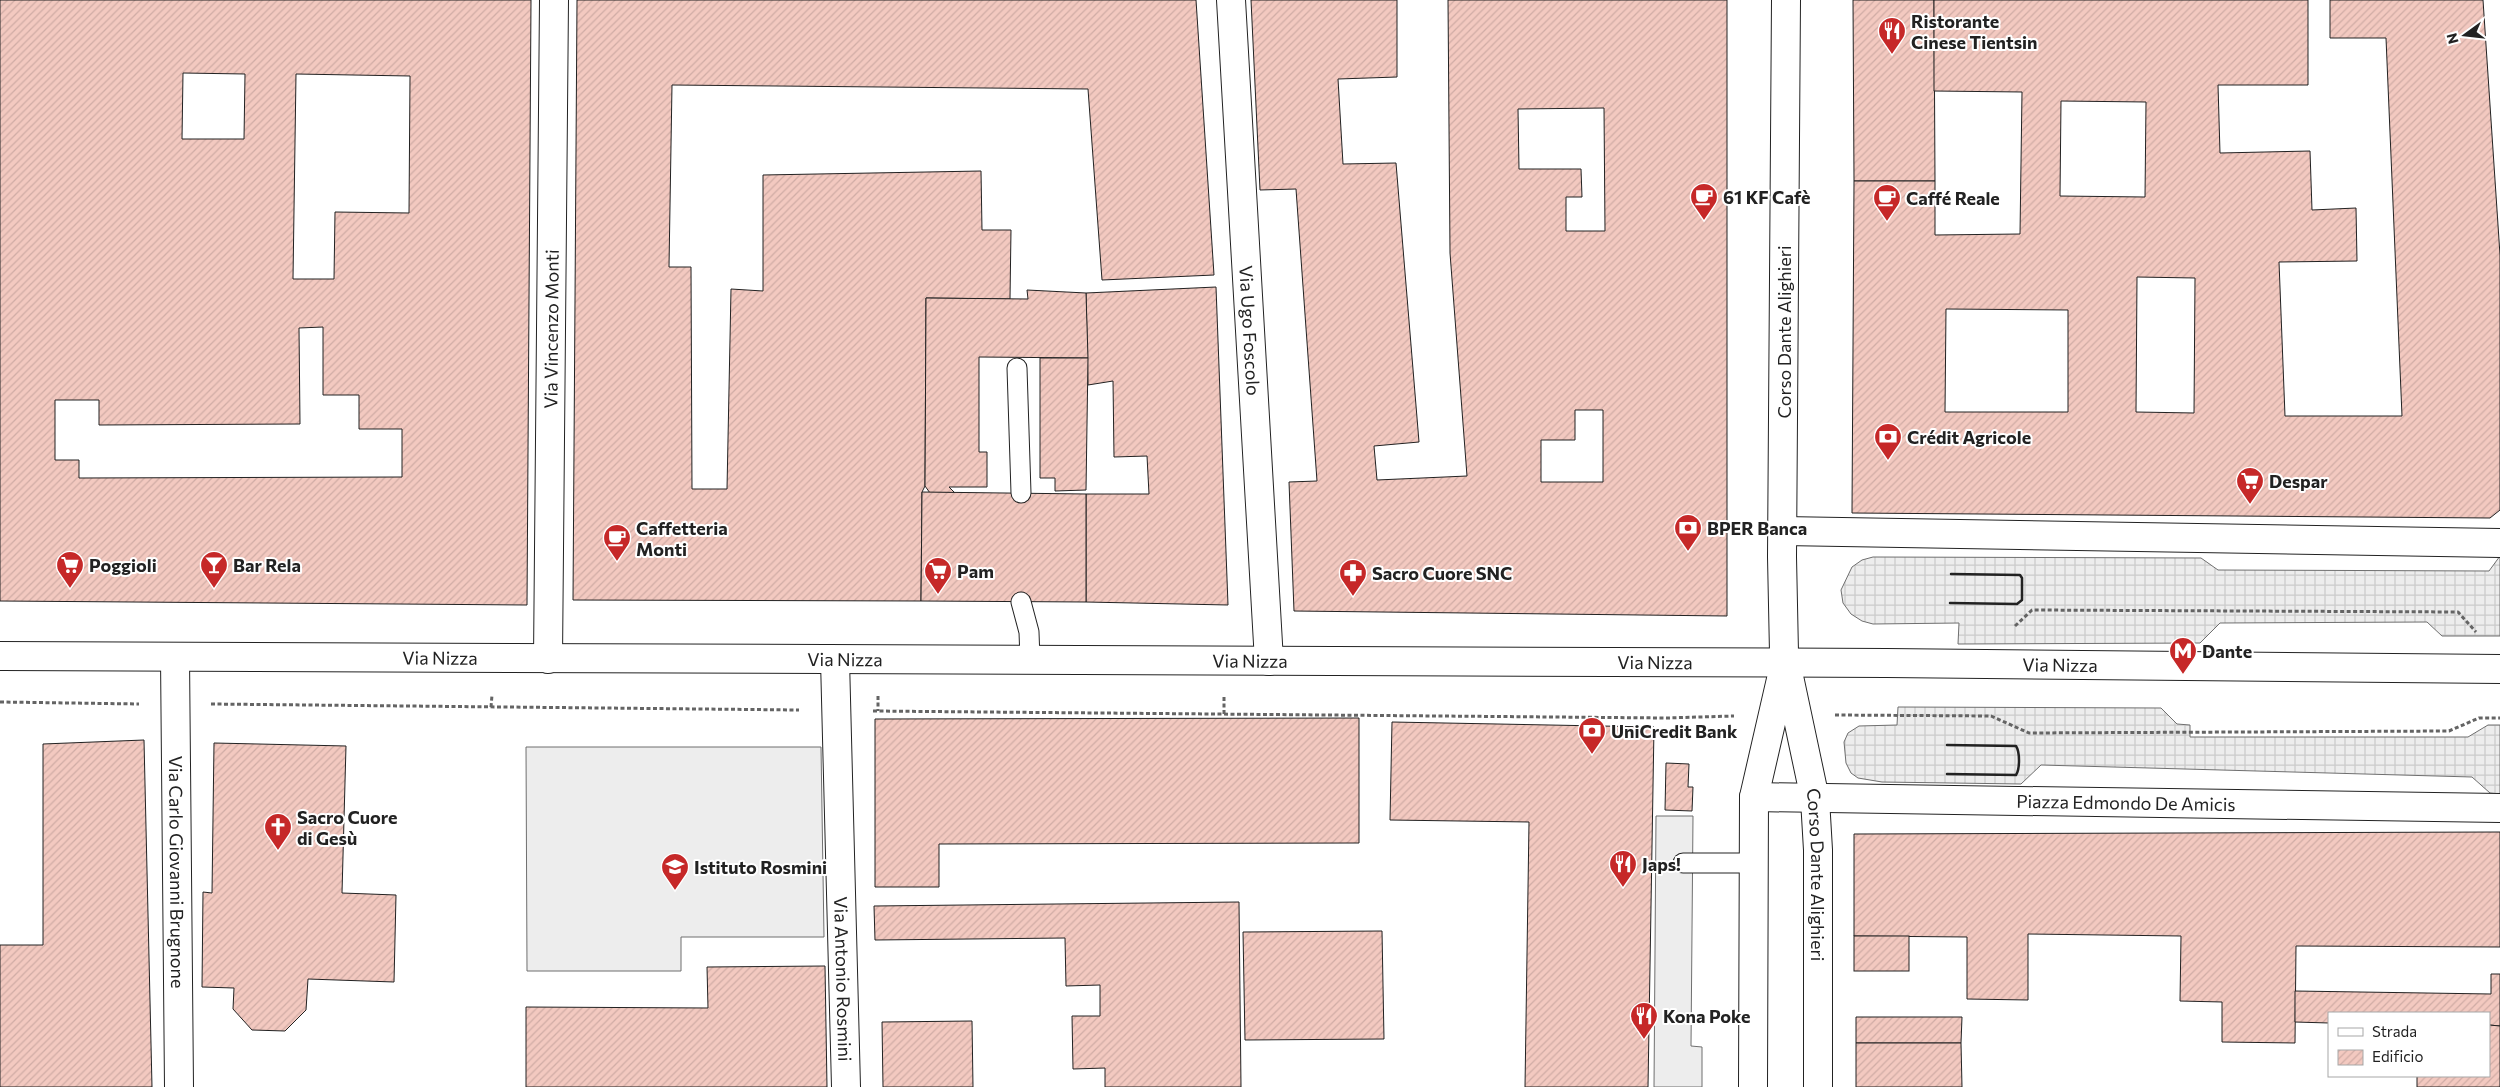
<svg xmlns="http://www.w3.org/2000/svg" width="2500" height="1087" font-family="Commissioner,sans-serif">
  <defs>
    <pattern id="plaza-grid" width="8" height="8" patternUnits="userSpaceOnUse" patternTransform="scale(1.25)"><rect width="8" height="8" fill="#ededed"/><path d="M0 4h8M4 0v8" fill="none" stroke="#cbcbcb"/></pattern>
    <pattern id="building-hatch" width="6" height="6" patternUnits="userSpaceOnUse" patternTransform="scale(1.25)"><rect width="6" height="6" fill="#f3c9c0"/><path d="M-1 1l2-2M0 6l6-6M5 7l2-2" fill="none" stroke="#d0aca5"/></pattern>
  </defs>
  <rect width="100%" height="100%" fill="#fff"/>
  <g fill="#ededed" stroke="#6f6f6f">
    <path d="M526,747h295l3,190h-143v34h-154z"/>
    <path d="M1656,816h37l-2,230 11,1v40h-48z"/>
  </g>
  <g fill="url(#plaza-grid)" stroke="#6f6f6f">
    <path d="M2500,556v80h-58l-15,-14 -207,1 -20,20 -242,1 1,-21 -86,1 -11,-3 -11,-7 -8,-11 -2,-13 11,-23 10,-7 11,-3 328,1 17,12 271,1z"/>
    <path d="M1898,707l263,1 16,16 13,1v12h278l20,-12h12v69l-10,-1 -18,-16 -431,-12 -20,19 -139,-2 -24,-4 -7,-5 -5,-10 -2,-21 4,-9 11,-7 38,-1z"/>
  </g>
  <g fill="url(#building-hatch)" stroke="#222" fill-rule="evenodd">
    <path d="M0,0h531l-4,605 -527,-4zM183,73l62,1 -1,65h-62zM296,74l114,2 -1,137 -74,-1 -1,67h-41zM323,327v68h36v34h43v48l-323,1v-18h-24v-60h44v25l201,-1 -1,-96z"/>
    <path d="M577,0h619l18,275 -112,5 -14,-191 -416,-4 -3,182h22l1,222h35l4,-200 32,2v-116l218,-4 1,59h29l-1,69 -84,-1 -1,188 -3,6 -1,109 -348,-1z"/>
    <path d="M1251,0h146v77l-59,2 5,85 53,-1 23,279 -45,4 3,34 90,-4 -17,-223 -2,-253h279v616l-433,-5 -5,-129 28,-1 -21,-292 -36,1zM1604,108l1,123h-39v-34h16l-1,-28h-62l-1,-60zM1575,410h28v72h-62v-42h34z"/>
    <path d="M1853,0h81l1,181h-81z"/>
    <path d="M1934,0h374v85h-90l2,68 90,-2 2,59 44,-2 1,53 -78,1 6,154h117l-16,-378h-56v-38h153l17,255v255l-10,8 -638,-5 2,-332h81v54l85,-1 2,-142 -88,-1zM2061,101l85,1 -1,95 -85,-1zM2137,277l58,1 -1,135 -58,-1zM1946,309l122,1v102h-123z"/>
    <path d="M1216,287l12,318 -142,-3v-108h63l-2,-38 -33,1 -1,-76 -25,4 -2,-92z"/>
    <path d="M1027,290l59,3 2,65 -109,-1v95h8v35h-38l6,6h-25l-5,-7 1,-188 102,1z"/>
    <path d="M1040,358h48l-2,132 -31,1v-13h-15z"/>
    <path d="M922,492l164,2v108l-165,-1z"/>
    <path d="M1359,718v125l-420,1v43h-64v-168z"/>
    <path d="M1392,722l262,5 -6,360h-123l4,-265 -139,-2z"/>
    <path d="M144,740l8,347h-152v-142h43v-201z"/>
    <path d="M214,743l132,3 -4,147 54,2 -2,87 -86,-3 -2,31 -21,21 -33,-1 -19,-21 1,-21 -32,-1 1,-95 9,1z"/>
    <path d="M1666,763l23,1 -1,23h5l-1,24 -27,-1z"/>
    <path d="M2500,832v115l-204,-1 -1,97 -73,-1v-40l-42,-1 1,-65 -153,-2v66l-61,-1v-62l-113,-1v-102z"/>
    <path d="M1239,902l2,185h-136v-19l-32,1 -1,-53h28v-31l-34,1 -1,-48 -190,2 -1,-34z"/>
    <path d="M1382,931l2,108 -139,1 -2,-108z"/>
    <rect x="1854" y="936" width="55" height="35"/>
    <path d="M825,966l2,121h-301v-80l182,1 -1,-41z"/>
    <path d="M2491,974h9v52l-11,-1v-12h-160v10l-34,-1v-31l196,3z"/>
    <path d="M1856,1017h106l-1,26h-105z"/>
    <path d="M972,1021l1,66h-90l-1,-65z"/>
    <path d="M2489,1025l11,1v61h-83v-11h72z"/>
    <path d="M1856,1043h105l1,44h-106z"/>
  </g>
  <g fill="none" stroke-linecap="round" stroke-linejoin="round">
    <defs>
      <g id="lane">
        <path d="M1017,368l4,125"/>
        <path d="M1021,602l8,30 1,28"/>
        <path d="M1683,863h70"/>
      </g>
      <g id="street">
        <path id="s1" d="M1231,0l38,661"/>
        <path d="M1783,531l717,12"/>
        <path id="s2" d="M175,657l4,430"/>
        <path id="s3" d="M548,659l6,-659"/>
        <path id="s4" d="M835,660l11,427"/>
        <path id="s5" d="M1754,797l746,11"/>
      </g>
      <g id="secondary">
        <path id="s6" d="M1786,0l-4,557 2,96 31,146 3,51v237"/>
        <path id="s7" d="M0,656l1887,7 613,6"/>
        <path d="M1753,1087l1,-290 28,-122"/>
      </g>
    </defs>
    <use href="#lane" stroke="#222" stroke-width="21"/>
    <use href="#street" stroke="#222" stroke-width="30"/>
    <use href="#secondary" stroke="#222" stroke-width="30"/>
    <g stroke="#646464" stroke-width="3" stroke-dasharray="4 2.5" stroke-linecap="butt">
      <path d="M2015,626l17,-16 426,2 18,20"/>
      <path d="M878,696v15"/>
      <path d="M1224,697v17"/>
      <path d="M0,702l139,2"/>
      <path d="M211,704l588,6"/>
      <path d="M491,707l1,-12"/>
      <path d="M873,711l793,7 68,-2"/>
      <path d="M1835,715l156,1 38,17 420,-2 30,-13h21"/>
    </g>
    <use href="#lane" stroke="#fff" stroke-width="19"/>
    <use href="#street" stroke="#fff" stroke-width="28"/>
    <use href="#secondary" stroke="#fff" stroke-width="28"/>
    <g stroke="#222" stroke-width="2.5">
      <path d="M1950,603l67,1 5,-4v-22l-2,-3 -69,-1"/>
      <path d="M1947,774l69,1c4,-6 4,-23 0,-29l-69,-1"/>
    </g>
  </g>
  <defs>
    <symbol id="restaurant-pin" viewBox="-11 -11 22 30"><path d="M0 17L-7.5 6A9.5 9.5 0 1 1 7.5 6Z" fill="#c62828" stroke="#fff"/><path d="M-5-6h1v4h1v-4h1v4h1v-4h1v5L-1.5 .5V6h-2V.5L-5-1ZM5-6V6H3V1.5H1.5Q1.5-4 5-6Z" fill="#fff"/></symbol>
    <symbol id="cafe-pin" viewBox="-11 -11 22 30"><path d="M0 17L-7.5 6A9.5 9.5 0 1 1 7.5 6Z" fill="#c62828" stroke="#fff"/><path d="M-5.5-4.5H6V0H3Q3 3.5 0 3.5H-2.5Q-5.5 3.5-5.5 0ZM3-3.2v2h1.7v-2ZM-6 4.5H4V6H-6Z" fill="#fff"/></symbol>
    <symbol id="bank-pin" viewBox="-11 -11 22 30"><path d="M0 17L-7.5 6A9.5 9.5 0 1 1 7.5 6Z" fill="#c62828" stroke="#fff"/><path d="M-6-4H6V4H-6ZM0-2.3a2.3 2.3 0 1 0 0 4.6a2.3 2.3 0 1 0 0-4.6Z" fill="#fff"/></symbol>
    <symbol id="supermarket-pin" viewBox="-11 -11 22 30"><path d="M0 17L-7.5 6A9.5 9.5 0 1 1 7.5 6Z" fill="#c62828" stroke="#fff"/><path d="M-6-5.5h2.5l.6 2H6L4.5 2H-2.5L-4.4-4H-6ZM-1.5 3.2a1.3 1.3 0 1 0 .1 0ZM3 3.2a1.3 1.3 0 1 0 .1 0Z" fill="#fff"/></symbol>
    <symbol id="bar-pin" viewBox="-11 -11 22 30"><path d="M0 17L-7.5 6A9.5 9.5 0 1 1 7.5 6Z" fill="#c62828" stroke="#fff"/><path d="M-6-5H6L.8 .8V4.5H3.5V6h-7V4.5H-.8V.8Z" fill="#fff"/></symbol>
    <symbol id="pharmacy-pin" viewBox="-11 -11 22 30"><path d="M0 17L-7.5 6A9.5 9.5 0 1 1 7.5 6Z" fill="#c62828" stroke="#fff"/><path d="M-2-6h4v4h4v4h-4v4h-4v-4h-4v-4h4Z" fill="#fff"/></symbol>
    <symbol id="metro-pin" viewBox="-11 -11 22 30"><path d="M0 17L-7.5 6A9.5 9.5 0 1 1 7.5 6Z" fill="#c62828" stroke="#fff"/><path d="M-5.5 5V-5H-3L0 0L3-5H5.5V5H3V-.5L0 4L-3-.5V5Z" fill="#fff"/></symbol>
    <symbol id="church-pin" viewBox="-11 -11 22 30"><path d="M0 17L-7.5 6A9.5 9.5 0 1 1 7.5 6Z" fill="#c62828" stroke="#fff"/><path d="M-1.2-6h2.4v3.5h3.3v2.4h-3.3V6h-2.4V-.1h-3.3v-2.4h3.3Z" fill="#fff"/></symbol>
    <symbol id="university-pin" viewBox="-11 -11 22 30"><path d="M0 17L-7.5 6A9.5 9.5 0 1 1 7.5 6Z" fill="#c62828" stroke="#fff"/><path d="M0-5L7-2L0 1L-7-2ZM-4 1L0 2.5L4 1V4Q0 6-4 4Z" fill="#fff"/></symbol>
  </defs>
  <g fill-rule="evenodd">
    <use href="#restaurant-pin" x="1876" y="15" width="32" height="43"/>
    <use href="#cafe-pin" x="1688" y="181" width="32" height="43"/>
    <use href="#cafe-pin" x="1871" y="182" width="32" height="43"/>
    <use href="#bank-pin" x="1872" y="421" width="32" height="43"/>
    <use href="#supermarket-pin" x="2234" y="465" width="32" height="43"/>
    <use href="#bank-pin" x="1672" y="512" width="32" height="43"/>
    <use href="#cafe-pin" x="601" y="522" width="32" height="43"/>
    <use href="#supermarket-pin" x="54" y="549" width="32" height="43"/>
    <use href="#bar-pin" x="198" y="549" width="32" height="43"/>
    <use href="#supermarket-pin" x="922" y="555" width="32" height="43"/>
    <use href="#pharmacy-pin" x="1337" y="557" width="32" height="43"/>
    <use href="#metro-pin" x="2167" y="635" width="32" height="43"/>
    <use href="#bank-pin" x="1576" y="715" width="32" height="43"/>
    <use href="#church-pin" x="262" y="811" width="32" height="43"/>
    <use href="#restaurant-pin" x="1607" y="848" width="32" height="43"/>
    <use href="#university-pin" x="659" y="851" width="32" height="43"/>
    <use href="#restaurant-pin" x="1628" y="1000" width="32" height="43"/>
  </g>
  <g text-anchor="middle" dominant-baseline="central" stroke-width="4" stroke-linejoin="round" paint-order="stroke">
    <g font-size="18" font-weight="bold" fill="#222" stroke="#fff" text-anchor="start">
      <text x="1911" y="21">Ristorante<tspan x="1911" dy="21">Cinese Tientsin</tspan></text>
      <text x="1723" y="197">61 KF Cafè</text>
      <text x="1906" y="198">Caffé Reale</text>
      <text x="1907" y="437">Crédit Agricole</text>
      <text x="2269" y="481">Despar</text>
      <text x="636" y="528">Caffetteria<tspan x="636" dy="21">Monti</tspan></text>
      <text x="1707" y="528">BPER Banca</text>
      <text x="89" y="565">Poggioli</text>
      <text x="233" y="565">Bar Rela</text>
      <text x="957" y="571">Pam</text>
      <text x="1372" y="573">Sacro Cuore SNC</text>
      <text x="2202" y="651">Dante</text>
      <text x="1611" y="731">UniCredit Bank</text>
      <text x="297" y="817">Sacro Cuore<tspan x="297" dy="21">di Gesù</tspan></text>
      <text x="1642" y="864">Japs!</text>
      <text x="694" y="867">Istituto Rosmini</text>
      <text x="1663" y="1016">Kona Poke</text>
    </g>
    <g font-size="18" fill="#222" stroke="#fff">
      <text stroke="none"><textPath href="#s3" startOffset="330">Via Vincenzo Monti</textPath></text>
      <text stroke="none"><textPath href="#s1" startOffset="331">Via Ugo Foscolo</textPath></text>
      <text transform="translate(1784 332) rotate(-90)">Corso Dante Alighieri</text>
      <text stroke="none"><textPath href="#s7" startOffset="440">Via Nizza</textPath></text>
      <text stroke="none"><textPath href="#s7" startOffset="845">Via Nizza</textPath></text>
      <text stroke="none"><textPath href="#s7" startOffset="1250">Via Nizza</textPath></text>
      <text stroke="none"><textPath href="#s7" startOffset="1655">Via Nizza</textPath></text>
      <text stroke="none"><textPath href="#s7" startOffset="2060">Via Nizza</textPath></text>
      <text stroke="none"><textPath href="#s5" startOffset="372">Piazza Edmondo De Amicis</textPath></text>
      <text stroke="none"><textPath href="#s2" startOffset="215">Via Carlo Giovanni Brugnone</textPath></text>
      <text stroke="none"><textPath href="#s6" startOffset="878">Corso Dante Alighieri</textPath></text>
      <text stroke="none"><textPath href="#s4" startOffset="319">Via Antonio Rosmini</textPath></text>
    </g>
  </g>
  <rect x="2328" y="1012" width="162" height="65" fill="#ffffff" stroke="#a7a7a7"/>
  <rect x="2338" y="1028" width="25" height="8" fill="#ffffff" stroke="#a7a7a7"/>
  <text x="2372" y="1037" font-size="15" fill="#222222">Strada</text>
  <rect x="2338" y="1050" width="25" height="15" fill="url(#building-hatch)" stroke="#a7a7a7"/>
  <text x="2372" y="1062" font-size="15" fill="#222222">Edificio</text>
  <g transform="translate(2465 35) rotate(255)" stroke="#ffffff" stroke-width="4" paint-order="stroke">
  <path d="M0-4L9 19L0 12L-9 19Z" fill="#222222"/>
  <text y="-8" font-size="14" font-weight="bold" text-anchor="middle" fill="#222222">N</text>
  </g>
</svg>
